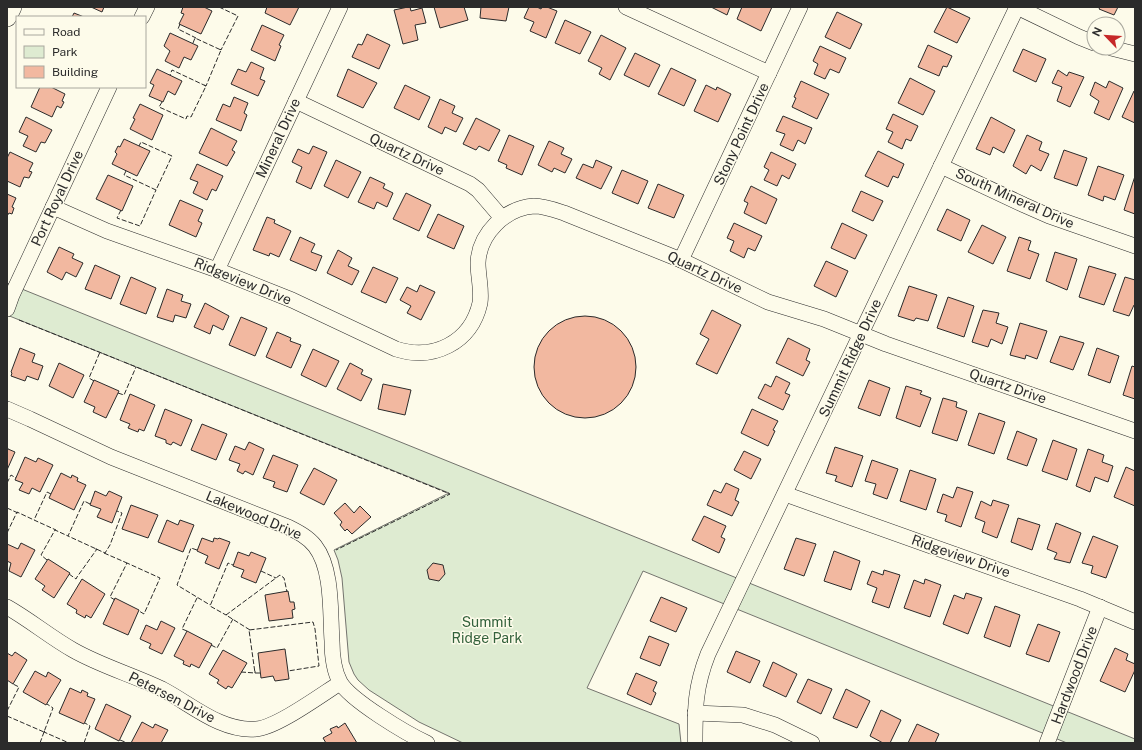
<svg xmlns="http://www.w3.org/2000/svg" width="1142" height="750" font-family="'Public Sans',sans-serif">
  <rect width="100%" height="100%" fill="#fdfbea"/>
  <path fill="#deebd1" stroke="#74746e" d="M7,283l1128,456v4h-68l-424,-172 -56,117 92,36 2,19h-218l-44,-21 -50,-32 -11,-10 -4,-6 -5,-12 -7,-84 -4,-18 -4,-10 115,-57 -442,-178z"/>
  <g fill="#f2b8a0" stroke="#2b2b2b">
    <path d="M91,7h13l-2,5z"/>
    <path d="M183,7h21l8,4 -11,23 -22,-10 5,-10 -3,-1z"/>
    <path d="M267,7h32l-9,18 -25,-12z"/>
    <path d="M408,7h2l1,4 11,-3 4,15 -11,2 3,15 -15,4 -9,-34z"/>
    <path d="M434,7h30l4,13 -28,8z"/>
    <path d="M481,7h28l-3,14 -26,-3z"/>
    <path d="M529,7h8l4,2 1,-2h5l10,4 -11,27 -16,-7 4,-9 -10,-4z"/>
    <path d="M711,7h19l-3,8z"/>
    <path d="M742,7h30l-11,24 -24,-12z"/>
    <path d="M947,7l23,11 -13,25 -23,-11z"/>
    <path d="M1100,7h18l-4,8 -15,-6z"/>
    <path d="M837,12l25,12 -12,25 -25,-12z"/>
    <path d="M74,13l10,4h-12z"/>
    <path d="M565,20l26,12 -11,22 -25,-11z"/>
    <path d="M262,25l22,10 -5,10 2,1 -6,15 -24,-11z"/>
    <path d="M170,33l28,13 -7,14 -7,-3 -5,11 -14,-7 5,-10 -6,-5z"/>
    <path d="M367,34l23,11 -11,24 -27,-12 6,-13 4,1z"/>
    <path d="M601,35l25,13 -16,32 -11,-6 3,-6 -14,-7z"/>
    <path d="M928,45l24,11 -5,11 -4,-1 -4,10 -21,-9z"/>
    <path d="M820,46l26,12 -7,15 -9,-4 -5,10 -11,-5 4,-10 -5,-3z"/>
    <path d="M1023,49l23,10 -10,23 -23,-11z"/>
    <path d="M635,53l25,12 -11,22 -25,-12z"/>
    <path d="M251,62l13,6 -4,11 5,2 -7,15 -27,-12 7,-15 8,3z"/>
    <path d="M671,68l25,12 -12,26 -26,-12z"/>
    <path d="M157,69l25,12 -7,14 -7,-4 -5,11 -14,-6 5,-11 -4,-2z"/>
    <path d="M348,69l29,14 -14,25 -26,-12z"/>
    <path d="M1058,70l9,6 2,-4 15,5 -14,30 -13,-6 5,-14 -10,-4z"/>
    <path d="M910,78l25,13 -12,24 -25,-12z"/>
    <path d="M801,81l28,13 -12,25 -25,-12 4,-9 -2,-1z"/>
    <path d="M1109,81l14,7 -14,32 -15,-7 5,-12 -9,-6 5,-13 11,6z"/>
    <path d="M405,85l25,12 -11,23 -25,-12z"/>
    <path d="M706,85l10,5 1,-3 14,7 -13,28 -24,-11z"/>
    <path d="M40,87h11l14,7 -3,7 2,1 -3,6 -4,-2 -5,11 -21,-10z"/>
    <path d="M1134,91l1,1v31l-13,-6z"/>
    <path d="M234,97l14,6 -4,10 3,2 -6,16 -25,-11 7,-16 7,3z"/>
    <path d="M440,99l15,7 -3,7 11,5 -7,14 -11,-5 -3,7 -14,-7z"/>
    <path d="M140,104l23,11 -11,25 -22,-11 5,-10 -2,-1z"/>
    <path d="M893,114l25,12 -7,15 -5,-2 -4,10 -14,-7 5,-10 -7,-3z"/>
    <path d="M783,116l29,12 -7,16 -7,-4 -5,11 -13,-6 5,-11 -9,-3z"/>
    <path d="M26,117l26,13 -7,13 -4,-1 -5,10 -13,-6 5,-10 -9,-4z"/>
    <path d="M991,117l24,13 -11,23 -11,-6 -3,8 -14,-6z"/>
    <path d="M476,118l24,12 -11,21 -10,-5 -3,4 -13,-6z"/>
    <path d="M211,128l26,13 -5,9 3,2 -8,14 -28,-13z"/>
    <path d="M509,135l25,11 -12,29 -16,-7 1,-3 -9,-4z"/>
    <path d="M1027,135l15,7 -3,8 10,4 -8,17 -10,-6 -5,9 -13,-8z"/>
    <path d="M124,139l26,12 -13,25 -25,-12 5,-10 -2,-2 3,-6 2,1z"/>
    <path d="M549,141l15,7 -3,6 11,5 -7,14 -11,-5 -2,4 -14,-7z"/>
    <path d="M313,146l14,6 -16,37 -15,-7 6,-15 -10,-5 6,-13 11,5z"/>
    <path d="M1064,150l23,8 -10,28 -23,-8z"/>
    <path d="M878,151l26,13 -6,14 -5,-2 -5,11 -23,-11z"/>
    <path d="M10,152l23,11 -4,8 3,1 -3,6 -5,-1 -4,10 -13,-6v-23z"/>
    <path d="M771,152l25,12 -7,15 -7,-4 -5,11 -13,-6 5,-10 -5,-3z"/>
    <path d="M336,160l25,12 -13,26 -24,-12z"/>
    <path d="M596,160l16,7 -11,22 -25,-11 7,-14 10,4z"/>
    <path d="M197,164l26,12 -7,15 -4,-2 -5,11 -14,-7 5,-11 -8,-3z"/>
    <path d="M1098,166l26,9 -9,25 -11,-4 -1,5 -15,-6z"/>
    <path d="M622,170l26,11 -10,23 -26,-11z"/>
    <path d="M108,175l25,11 -11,25 -26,-12z"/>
    <path d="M1135,176v38l-11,-4z"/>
    <path d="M370,177l15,7 -2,4 10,5 -6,14 -10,-5 -3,7 -16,-7z"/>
    <path d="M658,184l26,11 -10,23 -26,-10z"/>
    <path d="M751,186l26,13 -11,25 -22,-11 4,-10 -4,-2z"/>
    <path d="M861,191l22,10 -10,20 -21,-10z"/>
    <path d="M406,193l25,12 -12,26 -26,-12z"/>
    <path d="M7,194l9,4 -4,9 2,1 -2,6 -3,-1 -2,3z"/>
    <path d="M180,200l23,10 -5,11 4,2 -6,14 -27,-12z"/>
    <path d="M947,209l23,11 -9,21 -24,-11z"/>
    <path d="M438,214l26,12 -10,23 -27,-12z"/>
    <path d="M267,217l8,3 -1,3 17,8 -12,26 -9,-4 -1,3 -16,-6z"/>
    <path d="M734,223l28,13 -7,15 -7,-3 -4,10 -14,-7 4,-10 -7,-3z"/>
    <path d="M842,223l25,12 -12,24 -24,-11z"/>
    <path d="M982,225l24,12 -13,27 -25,-12z"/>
    <path d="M300,237l15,7 -4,8 11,4 -6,15 -26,-11z"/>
    <path d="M1019,237l12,4 -3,9 11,4 -9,25 -23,-8z"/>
    <path d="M59,247l15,7 -2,4 11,5 -7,14 -10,-5 -4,8 -15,-8z"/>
    <path d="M338,250l14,8 -4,8 11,5 -7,14 -25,-12z"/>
    <path d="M1055,252l22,7 -10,31 -21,-9z"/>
    <path d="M826,261l22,10 -12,26 -22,-11z"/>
    <path d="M95,265l25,11 -9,23 -26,-10z"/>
    <path d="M1089,266l27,8 -12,31 -25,-8z"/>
    <path d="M373,267l25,11 -12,25 -25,-11z"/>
    <path d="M131,277l25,11 -10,26 -26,-10z"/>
    <path d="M1125,277l10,3v25h-1l-5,11 -16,-5z"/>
    <path d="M420,285l15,7 -14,28 -14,-7 4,-7 -11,-6 7,-13 10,5z"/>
    <path d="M909,286l28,9 -9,26 -12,-3 -2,3 -16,-5z"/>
    <path d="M167,289l16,6 -2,6 10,3 -5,14 -11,-3 -2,7 -16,-5z"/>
    <path d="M948,297l26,9 -10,31 -27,-9z"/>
    <path d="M205,303l24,13 -6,14 -10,-5 -3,9 -16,-7z"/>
    <path d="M712,310l29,15 -24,49 -21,-10 13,-25 -9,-5z"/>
    <path d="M983,310l16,3 -3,10 12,4 -6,17 -11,-5 -3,8 -16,-5z"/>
    <circle cx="585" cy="367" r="51"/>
    <path d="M241,317l26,11 -12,28 -26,-11z"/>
    <path d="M1020,323l27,8 -10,28 -11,-4 -1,4 -15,-4z"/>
    <path d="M277,332l14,6 -1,3 11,4 -10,23 -25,-11z"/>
    <path d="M1060,336l24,7 -11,27 -23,-8z"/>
    <path d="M788,338l22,11 -4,11 4,2 -7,14 -27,-13z"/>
    <path d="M20,348l15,6 -3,8 11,4 -5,14 -11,-4 -2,5 -14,-5 1,-3 -1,-1z"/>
    <path d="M1097,348l22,8 -9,27 -22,-8z"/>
    <path d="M313,349l26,12 -13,26 -25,-12z"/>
    <path d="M59,363l25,12 -11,23 -24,-12z"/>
    <path d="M350,363l13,7 -2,4 11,5 -11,22 -24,-12z"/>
    <path d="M1132,366l3,1v32l-12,-4z"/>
    <path d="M776,376l14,7 -5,10 5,2 -7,15 -25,-12 7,-14 6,3z"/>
    <path d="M94,380l25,11 -13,27 -13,-6 2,-5 -11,-5z"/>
    <path d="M869,380l21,8 -10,28 -22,-8z"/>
    <path d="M383,384l28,6 -6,25 -27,-6z"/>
    <path d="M906,386l16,5 -2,3 11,4 -11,29 -24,-9z"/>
    <path d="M130,394l25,11 -11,26 -5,-2 -1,3 -10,-4 2,-4 -10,-4z"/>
    <path d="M943,398l14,4 -1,5 11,4 -10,30 -25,-8z"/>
    <path d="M165,409l27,11 -11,26 -8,-4 -2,3 -5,-2v-3l-11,-4z"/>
    <path d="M752,409l26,12 -5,9 2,1 -7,15 -27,-13z"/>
    <path d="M979,413l26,9 -11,32 -26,-9z"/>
    <path d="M202,424l25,10 -11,26 -25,-10z"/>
    <path d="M1017,431l20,8 -10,27 -20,-7z"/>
    <path d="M1053,440l24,9 -10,31 -25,-9z"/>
    <path d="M249,442l15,7 -11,26 -8,-4 -2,3 -6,-3 3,-7 -11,-4 6,-14 10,4z"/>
    <path d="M7,447l1,2 7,3 -8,18z"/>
    <path d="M835,447l28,9 -11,31 -17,-6 2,-5 -11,-3z"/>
    <path d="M1088,449l16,6 -2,7 11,4 -5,16 -13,-5 -5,15 -14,-6z"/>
    <path d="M744,451l17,8 -10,20 -17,-9z"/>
    <path d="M273,455l25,10 -11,27 -14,-5 2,-5 -12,-4z"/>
    <path d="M25,457l11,5 2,-4 15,7 -13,27 -8,-4 -3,6 -10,-4 4,-7 -8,-3z"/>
    <path d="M872,460l26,9 -11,30 -14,-5 3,-10 -11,-3z"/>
    <path d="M1126,467l9,4v35l-21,-9z"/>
    <path d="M314,468l23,12 -13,25 -24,-12z"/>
    <path d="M910,470l26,9 -10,31 -26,-9z"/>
    <path d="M61,473l10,5 1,-3 6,3 -1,3 9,4 -12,25 -25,-12z"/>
    <path d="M726,483l13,6 -4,11 4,2 -7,14 -25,-11 7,-15 7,3z"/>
    <path d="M957,487l16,5 -12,35 -16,-6 2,-6 -10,-3 6,-18 10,4z"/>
    <path d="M95,491l11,5 3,-5 13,6 -10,26 -15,-6 4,-8 -11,-4z"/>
    <path d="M993,500l16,5 -12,33 -15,-6 3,-10 -10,-4 6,-17 10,5z"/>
    <path d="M345,503l9,10 6,-7 11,11 -19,17 -5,-5 -2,2 -5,-6 2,-3 -8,-9z"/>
    <path d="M131,505l27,10 -10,23 -26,-9z"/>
    <path d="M704,516l22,10 -5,11 4,2 -6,14 -27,-13z"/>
    <path d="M1018,518l22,7 -8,25 -21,-8z"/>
    <path d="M167,520l11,5 2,-5 14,5 -11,27 -25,-10z"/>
    <path d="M1056,523l25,10 -11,30 -16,-4 3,-6 -10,-4z"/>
    <path d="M1093,536l25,10 -12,32 -15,-5 2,-7 -11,-3z"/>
    <path d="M202,538l11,4 1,-4 4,1 1,-1 11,4 -11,27 -14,-6 3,-7 -11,-5z"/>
    <path d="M796,538l20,6 -12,32 -20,-7z"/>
    <path d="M21,543l14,7 -14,27 -12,-6 2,-8 -4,-2v-17l11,5z"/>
    <path d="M834,551l26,10 -9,29 -27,-9z"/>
    <path d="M238,552l11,4 2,-4 15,6 -10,25 -15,-6 3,-7 -11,-4z"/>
    <path d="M48,559l22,14 -16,25 -12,-8 3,-4 -10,-7z"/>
    <path d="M433,563l10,2 2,9 -6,7 -10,-2 -2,-9z"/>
    <path d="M884,570l16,5 -11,33 -17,-6 5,-14 -10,-4 5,-13 11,4z"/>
    <path d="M82,579l23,15 -14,24 -5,-3 -1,3 -9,-5 1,-3 -10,-6z"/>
    <path d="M925,579l16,6 -11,32 -26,-9 10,-28 10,4z"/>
    <path d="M288,591l2,11h4l1,7 -3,1 1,8 -24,3 -4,-26z"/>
    <path d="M966,593l16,5 -14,36 -25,-10 11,-29 10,4z"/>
    <path d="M661,597l26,11 -11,24 -26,-11z"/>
    <path d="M115,598l24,12 -11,25 -25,-11z"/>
    <path d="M995,606l25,9 -10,32 -26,-10z"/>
    <path d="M161,621l14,7 -13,26 -13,-6 2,-4 -11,-5 6,-14 11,5z"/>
    <path d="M1038,624l22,8 -11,30 -23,-8z"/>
    <path d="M187,631l25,13 -13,24 -8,-4 -1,3 -7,-3 1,-3 -10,-5z"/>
    <path d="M649,636l20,8 -9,22 -20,-8z"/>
    <path d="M1115,648l13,6 -2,6 9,4v6l-10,22 -25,-11z"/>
    <path d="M285,649l4,30 -14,2 -2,-5 -12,2 -3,-25z"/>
    <path d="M223,650l24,13 -15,25 -4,-2 -2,3 -9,-6 2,-3 -10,-6z"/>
    <path d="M736,651l24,10 -10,22 -23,-11z"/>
    <path d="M15,652l12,8 -14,24 -6,-4v-27l5,3z"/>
    <path d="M773,662l24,12 -11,23 -23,-11z"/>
    <path d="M35,671l11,6 2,-5 13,8 -15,25 -23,-13z"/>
    <path d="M636,673l21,9 -4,9 3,2 -5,12 -24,-11z"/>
    <path d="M808,679l24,10 -11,25 -24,-12z"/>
    <path d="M70,688l11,5 1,-3 6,3 -1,3 8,3 -11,25 -25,-11z"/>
    <path d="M846,689l24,12 -13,27 -24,-10z"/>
    <path d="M106,704l25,12 -12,25 -24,-12z"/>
    <path d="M881,710l20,10 -11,23h-7l-13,-7z"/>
    <path d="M142,722l11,6 2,-4 13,6 -7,13h-30z"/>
    <path d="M345,723l12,20h-31l-3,-5 9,-5 -2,-4 7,-3 1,2z"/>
    <path d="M917,724l22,10 -4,9h-27z"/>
  </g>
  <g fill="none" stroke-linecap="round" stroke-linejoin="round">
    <defs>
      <g id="minor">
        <path d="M626,7l143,66"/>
        <path d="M1017,7l62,30 15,6"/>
        <path d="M142,17l5,-10"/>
        <path d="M1111,48l24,6"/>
        <path d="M296,101l174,83 8,6 24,28"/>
        <path d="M941,166l83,39 25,11 86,30"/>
        <path d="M53,207l54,24 110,39 75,30 104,49c37,12 75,-6 84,-46 2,-13 -2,-27 -2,-40 1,-29 27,-55 56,-57 10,0 21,4 30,7l117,47 87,42 56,17 62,25 249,87"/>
        <path d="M681,260l119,-253"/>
        <path d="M217,270l123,-263"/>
        <path d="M7,309l5,-14 97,-208"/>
        <path d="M7,409l23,10 81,38 177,70c10,5 20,10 27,19 18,23 15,67 17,95 0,14 1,28 8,41 10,18 67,52 87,61"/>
        <path d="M785,494l295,105 55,23"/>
        <path d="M7,607c23,13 43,30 66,43 28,16 60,25 89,39 29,15 59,43 94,40 20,-1 65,-34 84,-46"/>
        <path d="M695,713l48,2 32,10 37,18"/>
        <path d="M695,743c0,-35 0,-56 13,-89l309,-647"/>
        <path d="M1047,743l53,-136"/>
      </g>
      <path id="major" d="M7,17l5,-10"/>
    </defs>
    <use href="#minor" stroke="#2b2b2b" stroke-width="16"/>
    <use href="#major" stroke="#2b2b2b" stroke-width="20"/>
    <use href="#minor" stroke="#fdfbea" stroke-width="15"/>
    <use href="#major" stroke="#fdfbea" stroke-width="19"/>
    <g stroke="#2b2b2b" stroke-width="1" stroke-dasharray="5 2" stroke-linecap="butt">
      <path d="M219,7l19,9 -17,34 -1,-1"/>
      <path d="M180,24l-2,5 18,9"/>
      <path d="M193,43l2,-5 26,12 -15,36 -2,-1"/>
      <path d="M162,102l-3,5 27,12 1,-3 4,1 15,-31 -34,-16 -2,5"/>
      <path d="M126,171l-2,4 32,15 16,-34 -31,-14 -2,4"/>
      <path d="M121,210l-4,8 23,8 16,-36"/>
      <path d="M19,320l100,40"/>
      <path d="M124,362l326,132 -114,56"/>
      <path d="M94,381l-5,-3 11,-26"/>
      <path d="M118,393l6,2 12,-28"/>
      <path d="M7,483l4,-8 5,3"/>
      <path d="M51,494l-4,-2 -13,28 22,10"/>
      <path d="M90,504l-6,-3 -16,35 37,17 5,-8 12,-32 -5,-2"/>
      <path d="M7,508l11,5"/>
      <path d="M7,533l10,-21 17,8"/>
      <path d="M197,550l-6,-2 -14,37 33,20"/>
      <path d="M104,553l23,10 -1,1"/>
      <path d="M47,560l-6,-5 14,-25 13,6"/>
      <path d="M261,571l15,7"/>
      <path d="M69,574l7,5 1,-2 20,-28h-2"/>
      <path d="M115,600l-5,-3 17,-34 33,15 -16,36 -5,-3"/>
      <path d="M227,614l-1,1 -16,-9 18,-43 5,2"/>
      <path d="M250,630l-24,-15 54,-40 4,3 3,14"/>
      <path d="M187,631l-5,-2 15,-31h2"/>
      <path d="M211,645l6,3 16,-29"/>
      <path d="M241,672l14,1v-2"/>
      <path d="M260,673h-5l-6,-43 64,-8 2,7 4,37 -31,5"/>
      <path d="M7,711l12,-24 -6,-3"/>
      <path d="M7,716l37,16 9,-24 -6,-4"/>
      <path d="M45,731l-1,1 25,11"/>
      <path d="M120,740l5,2 -1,1"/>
      <path d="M40,743l4,-11"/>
      <path d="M84,743l6,-17 -5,-3"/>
    </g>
  </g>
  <g text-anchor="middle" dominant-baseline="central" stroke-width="3" stroke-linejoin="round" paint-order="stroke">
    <g font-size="14" fill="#2b2b2b" stroke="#fdfbea">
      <text transform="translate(741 134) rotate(-65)">Stony Point Drive</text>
      <text transform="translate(278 138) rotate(-65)">Mineral Drive</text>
      <text transform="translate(407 154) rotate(25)">Quartz Drive</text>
      <text transform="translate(57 198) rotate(-65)">Port Royal Drive</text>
      <text transform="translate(1015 198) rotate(24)">South Mineral Drive</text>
      <text transform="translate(705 272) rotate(25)">Quartz Drive</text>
      <text transform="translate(243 281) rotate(22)">Ridgeview Drive</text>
      <text transform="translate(850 358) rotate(-65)">Summit Ridge Drive</text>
      <text transform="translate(1008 386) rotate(19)">Quartz Drive</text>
      <text transform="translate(254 515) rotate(23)">Lakewood Drive</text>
      <text transform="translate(961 556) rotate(19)">Ridgeview Drive</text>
      <text transform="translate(1074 675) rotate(-69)">Hardwood Drive</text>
      <text transform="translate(172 697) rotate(27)">Petersen Drive</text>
    </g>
    <g font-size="14" fill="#34623c" stroke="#fdfbea">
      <text x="487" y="622">Summit<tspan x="487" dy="16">Ridge Park</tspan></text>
    </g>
  </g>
  <rect width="1142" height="750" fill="none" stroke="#2b2b2b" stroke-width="16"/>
  <rect x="16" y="16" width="130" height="72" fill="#fdfbea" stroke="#a9a89e"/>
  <rect x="24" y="29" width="20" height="6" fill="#fdfbea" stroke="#a9a89e"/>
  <text x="52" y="36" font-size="12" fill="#2b2b2b">Road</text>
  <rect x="24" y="46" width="20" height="12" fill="#deebd1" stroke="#a9a89e"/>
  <text x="52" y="56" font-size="12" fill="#2b2b2b">Park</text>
  <rect x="24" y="66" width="20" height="12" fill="#f2b8a0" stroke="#a9a89e"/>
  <text x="52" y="76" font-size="12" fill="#2b2b2b">Building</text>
  <g transform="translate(1106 36) rotate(295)"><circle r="19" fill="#fdfbea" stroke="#a9a89e"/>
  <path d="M0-3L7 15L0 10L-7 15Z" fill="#c62828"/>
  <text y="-6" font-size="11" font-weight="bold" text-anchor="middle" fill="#2b2b2b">N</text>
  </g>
</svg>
